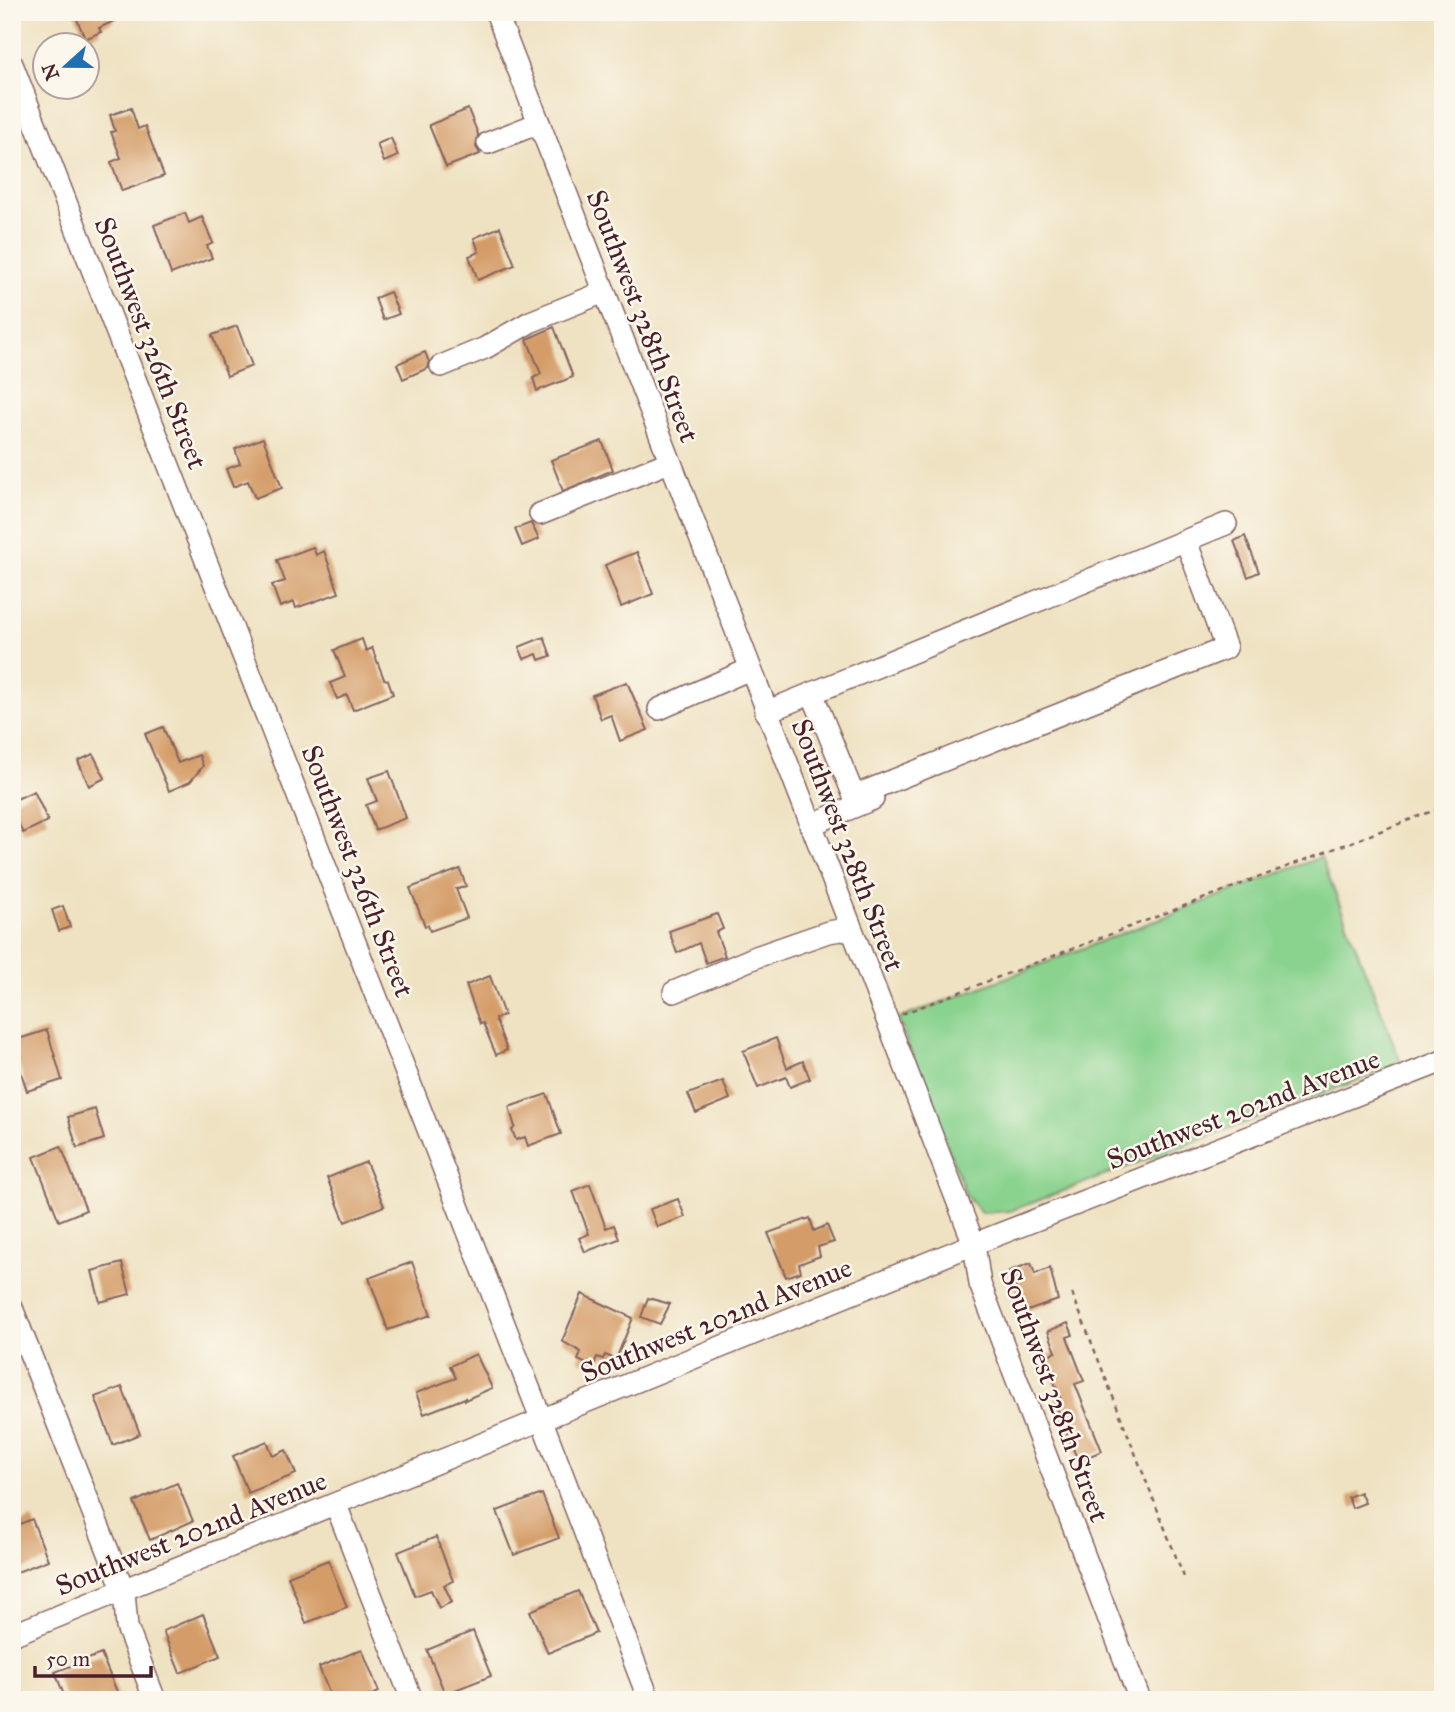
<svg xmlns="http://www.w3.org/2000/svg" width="1455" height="1712" font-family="'IM FELL Great Primer',serif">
  <rect width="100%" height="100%" fill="#fbf7ec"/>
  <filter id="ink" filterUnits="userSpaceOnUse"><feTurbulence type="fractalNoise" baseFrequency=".0143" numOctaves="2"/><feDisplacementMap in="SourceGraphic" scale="14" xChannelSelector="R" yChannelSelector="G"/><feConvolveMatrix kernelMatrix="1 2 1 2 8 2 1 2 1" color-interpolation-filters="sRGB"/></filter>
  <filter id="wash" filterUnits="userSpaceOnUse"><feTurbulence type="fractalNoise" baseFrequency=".00686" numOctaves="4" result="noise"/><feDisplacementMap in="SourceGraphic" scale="28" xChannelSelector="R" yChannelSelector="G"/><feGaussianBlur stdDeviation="1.57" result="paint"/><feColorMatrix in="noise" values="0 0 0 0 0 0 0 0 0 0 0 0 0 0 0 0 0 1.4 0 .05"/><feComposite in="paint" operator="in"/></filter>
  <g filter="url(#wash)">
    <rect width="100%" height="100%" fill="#efe2c2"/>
    <path fill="#8ad38f" stroke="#6a795d" stroke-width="2" d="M1321,857l79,203 -10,8 -380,143 -29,2 -14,-16 -69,-178z"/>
    <g id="blocks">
      <g fill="#d49c68">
        <path d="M74,12h36l4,9 -15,7 2,4 -16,7z"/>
        <path d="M131,108l7,21 7,-3 19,50 -42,15 -11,-29 10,-4 -10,-26 4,-1 -5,-16z"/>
        <path d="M468,109l10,25 -2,13 4,7 -34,13 -17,-42z"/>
        <path d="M391,138l7,18 -14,6 -7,-18z"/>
        <path d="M185,213l4,10 13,-6 11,26 -6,3 5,12 -41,16 -17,-49z"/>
        <path d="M500,227l15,38 -37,15 -9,-24 10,-4 -5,-14z"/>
        <path d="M390,292l9,22 -16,6 -8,-22z"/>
        <path d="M237,326l15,40 -25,10 -15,-41z"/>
        <path d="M554,327l19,50 -36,14 -4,-13 8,-4 -14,-35z"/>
        <path d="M425,352l4,10 -1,6 -25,11 -6,-15z"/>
        <path d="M263,438l19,50 -27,10 -7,-17 -15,6 -7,-18 14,-5 -5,-15z"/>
        <path d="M602,441l11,29 -50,21 -12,-31z"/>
        <path d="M531,523l8,16 -17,7 -7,-17z"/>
        <path d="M1245,536l14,36 -11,5 -14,-36z"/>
        <path d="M313,547l3,8 8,-4 15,42 -43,15 -2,-6 -14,5 -8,-22 13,-4 -8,-21z"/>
        <path d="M637,552l16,42 -32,13 -16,-42z"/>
        <path d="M544,637l7,19 -12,4 -2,-6 -13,5 -5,-12z"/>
        <path d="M362,639l4,12 6,-3 12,31 4,1 5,14 -40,16 -6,-15 -10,4 -7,-16 15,-6 -11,-27z"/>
        <path d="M627,682l21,48 -28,11 -9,-26 -10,4 -9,-24z"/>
        <path d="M163,727l15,36 21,-8 4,11 -13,16 -21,9 -24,-57z"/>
        <path d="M93,754l12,24 -16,8 -11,-25z"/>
        <path d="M389,771l17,47 -31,12 -9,-25 11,-4 -9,-23z"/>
        <path d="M34,791l14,30 -25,12 -11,-22v-10z"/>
        <path d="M460,869l6,17 -10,3 11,29 -37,13 -2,-6 -3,1 -15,-38z"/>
        <path d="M63,906l7,21 -11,4 -7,-21z"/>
        <path d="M717,914l6,15 -7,3 9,24 -19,7 -7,-20 -22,10 -8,-22z"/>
        <path d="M490,976l14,39 -9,4 12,31 -11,5 -13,-32 -3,1 -14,-39z"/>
        <path d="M47,1030l15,50 -35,11 -9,-28 -6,2v-24z"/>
        <path d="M776,1038l11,30 16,-7 7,18 -20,8 -4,-10 -28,11 -15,-37z"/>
        <path d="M723,1081l7,18 -34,14 -8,-19z"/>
        <path d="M547,1094l14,40 -33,12 -3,-9 -9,3 -4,-10 3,-3 -6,-20z"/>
        <path d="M95,1109l9,30 -27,9 -9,-31z"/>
        <path d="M61,1146l25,64 -27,11 -25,-64z"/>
        <path d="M366,1162l18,44 -39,16 -18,-44z"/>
        <path d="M590,1184l16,44 8,-3 5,14 -34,13 -6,-14 10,-4 -16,-43z"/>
        <path d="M678,1199l7,18 -28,10 -7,-18z"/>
        <path d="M810,1218l4,13 13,-6 7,17 -16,5 2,9 -21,8 2,8 -15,5 -18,-44z"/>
        <path d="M412,1262l19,53 -43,15 -19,-52z"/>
        <path d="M122,1263l8,31 -30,8 -8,-31z"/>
        <path d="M1031,1263l4,11 15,-6 8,32 -33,12 -16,-41z"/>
        <path d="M582,1294l51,24 -17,41 -11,-4 -2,4 -6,-2 -4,10 -15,-7 3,-8 -19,-11z"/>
        <path d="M648,1298l22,6 -10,20 -19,-7z"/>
        <path d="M1068,1323l5,12 -6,2 17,44 -9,3 27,67 -24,10 -24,-60 6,-3 -15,-42 11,-4 -8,-21z"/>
        <path d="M476,1354l16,34 -27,12v-2l-41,16 -8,-21 40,-15 -6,-12z"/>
        <path d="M122,1387l18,47 -27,11 -18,-48z"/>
        <path d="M267,1441l6,15 13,-6 10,24 -48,19 -15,-37z"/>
        <path d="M177,1483l16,38 -43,19 -16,-38z"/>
        <path d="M1360,1492l5,11 -13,5 -4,-11z"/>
        <path d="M542,1494l17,44 -45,17 -17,-44z"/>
        <path d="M32,1519l16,41 -36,14v-47z"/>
        <path d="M436,1537l17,44 -9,4 8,17 -13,6 -8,-18 -16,6 -17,-44z"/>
        <path d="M328,1560l19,47 -41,16 -18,-47z"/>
        <path d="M578,1591l18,42 -48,20 -18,-42z"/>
        <path d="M203,1614l17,42 -40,17 -17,-42z"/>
        <path d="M473,1631l18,45 -46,18 -18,-44z"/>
        <path d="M362,1649l17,43 -19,8h-28l-13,-33z"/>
        <path d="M101,1654l17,40 -15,6h-37l-11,-28z"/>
      </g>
    </g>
  </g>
  <g filter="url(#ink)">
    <use href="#blocks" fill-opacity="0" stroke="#846360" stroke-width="2"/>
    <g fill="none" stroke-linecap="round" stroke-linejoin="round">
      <defs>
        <g id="minor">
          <path d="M496,12l478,1232 6,40 160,416"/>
          <path d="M12,64l530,1357 107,279"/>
          <path d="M488,143l51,-20"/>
          <path d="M441,366l44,-18 45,-26 74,-30"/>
          <path d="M540,514l129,-52"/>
          <path d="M812,693l42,103 372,-148 -40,-107"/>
          <path d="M659,709l91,-40"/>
          <path d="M766,712l460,-188"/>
          <path d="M810,825l63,-26"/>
          <path d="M674,992l82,-35 72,-25 13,-2 11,2"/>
          <path d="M12,1308l112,283 3,36 28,73"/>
          <path d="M336,1505l76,195"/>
          <path d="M12,1635l962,-391 469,-183"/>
        </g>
      </defs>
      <use href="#minor" stroke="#846360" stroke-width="24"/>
      <g stroke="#846360" stroke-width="2.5" stroke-dasharray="5 5" stroke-linecap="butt">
        <path d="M902,1014l541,-207"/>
        <path d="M1072,1293l112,284"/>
      </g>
      <use href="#minor" stroke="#fff" stroke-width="21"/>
    </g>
  </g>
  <g text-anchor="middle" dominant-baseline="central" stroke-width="5" stroke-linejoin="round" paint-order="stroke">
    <g font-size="28" fill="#4a1f2b" stroke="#fbf7ec">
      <text transform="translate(643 316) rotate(69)">Southwest 328th Street</text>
      <text transform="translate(151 343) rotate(69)">Southwest 326th Street</text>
      <text transform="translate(848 845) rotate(69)">Southwest 328th Street</text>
      <text transform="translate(358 871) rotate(69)">Southwest 326th Street</text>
      <text transform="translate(1243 1109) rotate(-21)">Southwest 202nd Avenue</text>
      <text transform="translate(716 1320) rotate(-22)">Southwest 202nd Avenue</text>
      <text transform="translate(1055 1395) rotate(70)">Southwest 328th Street</text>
      <text transform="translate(191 1533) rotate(-22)">Southwest 202nd Avenue</text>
    </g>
  </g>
  <rect width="1455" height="1712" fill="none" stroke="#fbf7ec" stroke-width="42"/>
  <g transform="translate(66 66) rotate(249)"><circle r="33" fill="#fbf7ec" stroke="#b4a19f" stroke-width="2"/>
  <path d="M0-5L12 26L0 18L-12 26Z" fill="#1f6fb2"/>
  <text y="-10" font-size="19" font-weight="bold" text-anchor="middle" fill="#4a1f2b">N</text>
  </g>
  <path d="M35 1666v10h116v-10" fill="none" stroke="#4a1f2b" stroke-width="3.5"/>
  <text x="46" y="1666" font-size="21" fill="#4a1f2b" stroke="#fbf7ec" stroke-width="5" paint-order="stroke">50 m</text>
</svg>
